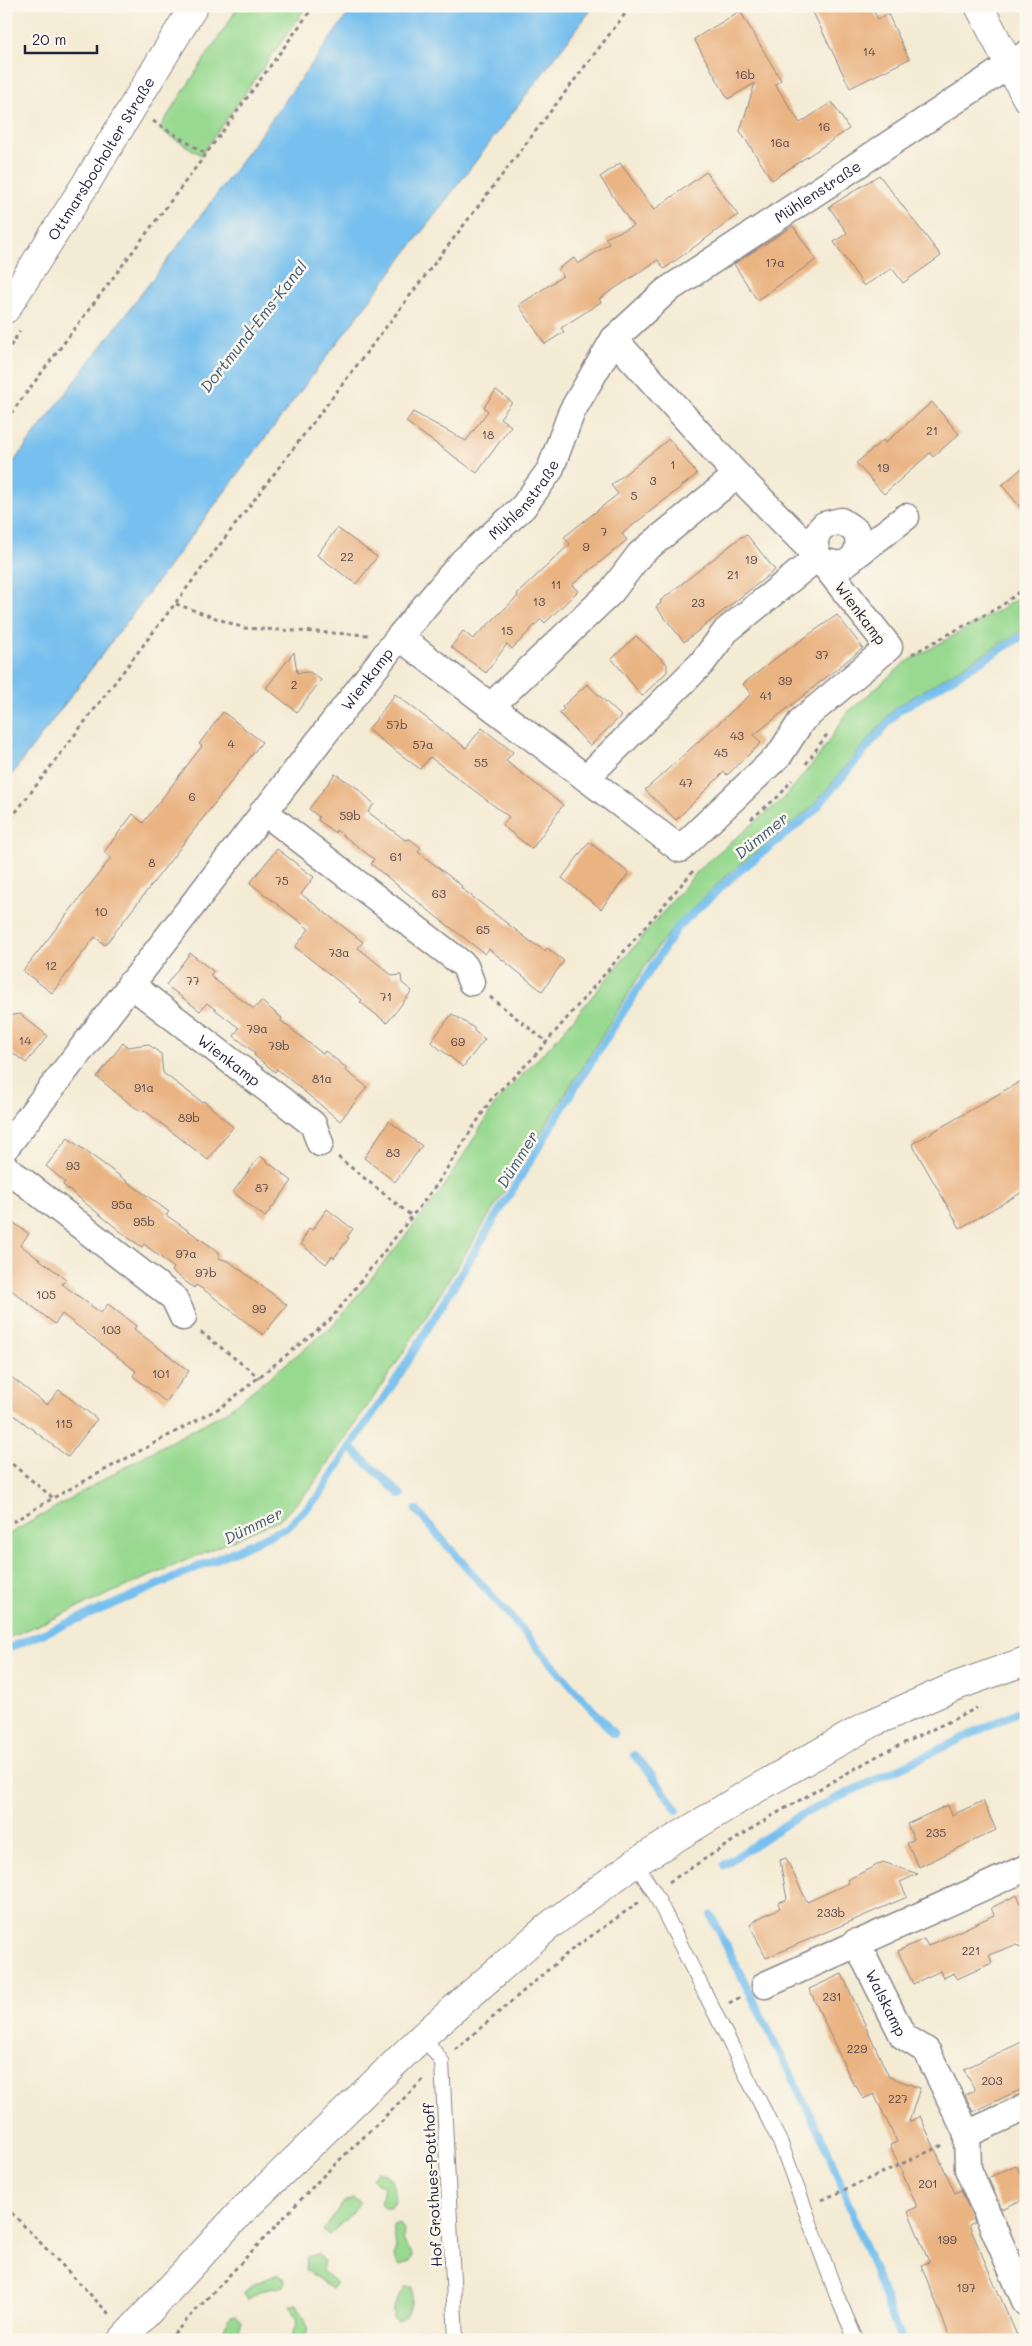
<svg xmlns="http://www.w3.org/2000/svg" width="1032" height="2346" font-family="Mali,sans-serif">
  <rect width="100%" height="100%" fill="#fbf7ec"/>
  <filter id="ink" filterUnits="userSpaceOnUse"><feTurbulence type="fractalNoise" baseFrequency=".02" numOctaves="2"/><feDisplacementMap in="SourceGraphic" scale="10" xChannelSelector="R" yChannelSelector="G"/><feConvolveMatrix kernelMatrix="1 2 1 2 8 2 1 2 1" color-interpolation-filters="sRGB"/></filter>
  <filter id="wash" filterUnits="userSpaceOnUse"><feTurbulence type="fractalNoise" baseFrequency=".0096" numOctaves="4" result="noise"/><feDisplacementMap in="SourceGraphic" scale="20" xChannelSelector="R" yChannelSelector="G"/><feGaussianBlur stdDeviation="1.12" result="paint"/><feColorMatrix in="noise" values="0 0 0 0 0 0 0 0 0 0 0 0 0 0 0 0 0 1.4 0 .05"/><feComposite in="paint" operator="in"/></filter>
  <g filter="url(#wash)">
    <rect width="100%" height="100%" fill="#f4ebd4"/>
    <g fill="#98d990" stroke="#5d7e66">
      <path d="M239,6h68l-106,149 -42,-26z"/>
      <path d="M1026,592v36l-131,80 -85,101 -83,66 -52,51 -18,22 -266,424 -81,117 -29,30 -275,120v-103l138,-80 83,-45 106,-85 109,-136 55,-89 56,-58 149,-177 81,-67 36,-43 28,-43 58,-50 98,-55z"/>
      <path d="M377,2172c17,2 20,17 17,32l-4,4h-5l-4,-5 3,-17 -8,-2 -4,-6z"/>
      <path d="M353,2198l7,4c-1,6 -25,27 -31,33l-6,-4 21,-29z"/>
      <path d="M400,2223l4,7 -1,10 10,15 -3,7 -11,3 -5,-9 2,-9 -3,-22z"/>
      <path d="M317,2254l7,6 -2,12 15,11 -5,6 -27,-20 2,-12z"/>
      <path d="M278,2274l7,5 -1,7 -24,5 -13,9 -4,-6 13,-11z"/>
      <path d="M405,2287h7c0,12 -1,31 -14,35l-5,-4v-10z"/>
      <path d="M297,2304c6,13 16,22 6,36h-12v-2l6,-17 -7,-16z"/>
      <path d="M236,2315l6,6 -3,10 -10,9h-17l9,-6 9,-18z"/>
    </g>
    <path fill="#76bfee" stroke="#4c7094" d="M354,6h240l-276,362 -312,414v-310l206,-271z"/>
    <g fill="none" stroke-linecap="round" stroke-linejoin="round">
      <g stroke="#76bfee" stroke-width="8">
        <path d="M350,1447l51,48"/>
        <path d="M416,1510l198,224"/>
        <path d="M6,1649l120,-50 160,-71 33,-32 31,-49 48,-70 181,-296 98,-153 54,-50 82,-66 85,-101 128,-77"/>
        <path d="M634,1755l18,20 25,35"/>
        <path d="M724,1865l73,-48 229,-109"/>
        <path d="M711,1915l115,231 75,194"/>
      </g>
    </g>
    <g id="blocks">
      <g fill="#eab382">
        <path d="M810,6h61l7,13 10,-5 21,45 -59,29z"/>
        <path d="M740,11l41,69 -6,4 25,39 32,-21 17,27 -77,51 -32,-49 15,-48 -27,16 -34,-60z"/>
        <path d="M620,163l34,47 52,-38 32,43 -74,54 -6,-9 -59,39 2,3 -40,26 3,4 -19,12 -26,-39 44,-29 -5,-7 16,-11 4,6 31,-20 -4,-6 28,-12 -33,-49z"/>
        <path d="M879,175l62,81 -38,27 -11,-15 -28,18 -30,-44 13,-9 -18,-26z"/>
        <path d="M793,226l23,34 -59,40 -23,-36z"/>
        <path d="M496,390l16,12 -12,16 11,8 -34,47 -71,-51 7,-10 53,29 22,-30 -4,-4z"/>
        <path d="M932,402l27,32 -26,23 -3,-4 -46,41 -28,-31 27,-23 2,3z"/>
        <path d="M669,439l28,35 -75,60 5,6 -55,45 6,6 -33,32 -4,-4 -29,30 -5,-5 -21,29 -35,-26 12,-16 10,8 45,-43 -1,-2 53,-50 -6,-7 54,-43 -7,-9z"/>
        <path d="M1026,465v49l-24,-29z"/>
        <path d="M337,528l40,29 -21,27 -39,-29z"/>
        <path d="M747,535l28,35 -91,72 -28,-35 5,-4 -1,-2 81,-64z"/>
        <path d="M837,615l26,33 -109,87 7,8 -34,32 -3,-3 -48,48 -31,-30 106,-96 -8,-10 37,-29z"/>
        <path d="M636,636l31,28v8l-25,24 -30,-37z"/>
        <path d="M294,652l3,21 13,-1 11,8 -24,32 -31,-24z"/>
        <path d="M587,684l34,32 -31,30 -31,-33 5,-4 -2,-2z"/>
        <path d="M395,694l71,54 16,-20 31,24 -7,9 57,44 -31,44 -30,-24 7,-8 -79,-60 -10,12 -52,-39z"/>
        <path d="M223,712l39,30 -157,203 -10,-8 -43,56 -29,-22 88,-113 -7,-6 29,-38 10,9 59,-77 -3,-2z"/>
        <path d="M335,774l21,13 18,17 -6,8 37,28 5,-1 11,9 -3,4 44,34 -1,2 69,53 15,10 2,-3 17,13 -22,30 -53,-42 -4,5 -47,-36 -67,-54 3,-5 -38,-29 -1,3 -17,-13 1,-3 -10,-8z"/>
        <path d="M589,842l40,31 -28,36 -39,-31z"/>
        <path d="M277,849l37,28 -13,17 62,48 -5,6 35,28 8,-1 1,8 10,8 -25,32 -27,-21 2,-2 -67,-53 14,-18 -59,-46z"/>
        <path d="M190,953l23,18 -3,5 44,33 7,-8 21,17 -1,3 42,33 2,-3 22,17 -2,2 22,17 -27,34 -63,-52 -2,3 -21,-17 1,-2 -21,-17 5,-8 -32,-25 -7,8 -34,-26z"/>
        <path d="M20,1014l28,22 -22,27 -20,-15v-32z"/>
        <path d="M452,1014l22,14v3l11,8 -22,28 -32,-25z"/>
        <path d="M123,1043l5,4 20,-3 13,10 2,19 39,29 2,-1 29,26 -25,33 -64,-50 -2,2 -12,-8 -33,-27z"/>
        <path d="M1026,1078v112l-66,38 -48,-84z"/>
        <path d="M389,1121l33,25 -27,36 -31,-24z"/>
        <path d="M68,1138l101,74 -3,3 53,37v6l11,4 57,43 -24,30 -56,-43 -11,-7 -2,3 -22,-17 2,-3 -30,-24 -2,3 -12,-8 -67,-54 2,-3 -19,-16z"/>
        <path d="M260,1156l32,25 -27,36 -32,-25z"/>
        <path d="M327,1209l26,20 -6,8 2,1 -15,20 -2,-2 -6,8 -25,-20 8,-16 3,2z"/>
        <path d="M6,1217l23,17 -9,11 46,34 -4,5 39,29 7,-9 28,22 -2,3 55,42 -23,31 -33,-26 3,-5 -74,-57 -7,10 -49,-38z"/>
        <path d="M6,1373l41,32 12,-15 38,29 -29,38 -62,-48z"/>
        <path d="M983,1801l13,29 -77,37 -12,-24 7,-4 -7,-15 41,-19 4,10z"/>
        <path d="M786,1858l21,44 42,-19 -2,-3 36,-18 35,12 -18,8 7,15 -141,61 -16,-33 9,-7 21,-10 -2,-5 9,-4 -7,-39z"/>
        <path d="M1017,1895l9,19v34l-11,-3 -26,10 3,8 -35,16 -3,-6 -11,5 -3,-7 -27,13 -15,-33 26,-12 4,7 66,-31 -3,-7z"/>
        <path d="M842,1974l47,103 31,11 -11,34 11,-6 35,77 6,-3 14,32 -6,3 50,115h-68l-30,-75 8,-3 -21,-51 9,-4 -27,-62 7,-3 -23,-48 -11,5 -7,-14 -2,1 -45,-97z"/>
        <path d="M1026,2040v47l-53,25 -8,-17 10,-5 -11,-21z"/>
        <path d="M1016,2165l10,20v13l-24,11 -14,-31z"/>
      </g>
    </g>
  </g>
  <g filter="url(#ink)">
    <use href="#blocks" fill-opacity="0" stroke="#8b8688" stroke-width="1"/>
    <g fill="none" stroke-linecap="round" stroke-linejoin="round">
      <defs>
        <g id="service">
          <path d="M635,1863l19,29 127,252 56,152 19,44"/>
          <path d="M423,2036l19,26 14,278"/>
        </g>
        <g id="minor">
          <path d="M855,556l51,-39"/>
          <path d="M399,637l281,212 100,-95 22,-34 87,-73 -71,-90c-5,-14 -4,-22 6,-32l17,-4 15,10c6,16 1,28 -15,34l-16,-3 -7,-5 -81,-82 -123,-136"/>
          <path d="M492,705l119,-113 29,-38 97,-79"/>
          <path d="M586,778l116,-115 24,-32 92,-74"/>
          <path d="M263,811l202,155 6,16"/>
          <path id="s1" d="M130,984l183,140 7,19"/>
          <path id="s2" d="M6,1147l393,-510 63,-75 61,-55 27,-37 22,-59 42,-72 52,-48 360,-237"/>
          <path d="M6,1168l168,130 9,19"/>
          <path id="s3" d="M856,1942l47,94 24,15 40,83 1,35 58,134"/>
          <path d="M765,1985l261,-117"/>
          <path d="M967,2134l59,-27"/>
        </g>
        <g id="secondary">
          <path id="s4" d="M6,309l81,-127 107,-176"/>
          <path d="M122,2340l118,-127 183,-177 127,-111 85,-62 119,-73 118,-67 84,-37 70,-25"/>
        </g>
        <path id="primary" d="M979,6l47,91"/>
      </defs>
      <use href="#service" stroke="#8b8688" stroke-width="16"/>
      <use href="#minor" stroke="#8b8688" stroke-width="29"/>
      <use href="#secondary" stroke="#8b8688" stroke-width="30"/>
      <use href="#primary" stroke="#8b8688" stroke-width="30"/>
      <g stroke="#8b8688" stroke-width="3" stroke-dasharray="4 4" stroke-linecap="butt">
        <path d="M153,121l53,33"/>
        <path d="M6,353l14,-22"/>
        <path d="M6,420l200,-266 108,-148"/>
        <path d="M176,604l68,24 124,7"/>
        <path d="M912,654l89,-48 25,-19"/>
        <path d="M806,764l22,-31"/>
        <path d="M751,819l29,-24 12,-15"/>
        <path d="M6,825l625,-819"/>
        <path d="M490,997l57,45"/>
        <path d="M338,1157l75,60"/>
        <path d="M201,1332l59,46"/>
        <path d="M6,1459l47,39"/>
        <path d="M6,1526l47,-28 170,-92 107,-86 105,-133 57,-89 39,-38 162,-189"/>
        <path d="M669,1882l101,-65 109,-62 98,-47"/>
        <path d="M729,2003l14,-7"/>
        <path d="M455,2050l115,-99 69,-49"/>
        <path d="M822,2200l121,-55"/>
        <path d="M6,2207l105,109"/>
        <path d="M168,2340l156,-165 99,-95"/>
      </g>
      <use href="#service" stroke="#fff" stroke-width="14"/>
      <use href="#minor" stroke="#fff" stroke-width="26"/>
      <use href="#secondary" stroke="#fff" stroke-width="28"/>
      <use href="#primary" stroke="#fff" stroke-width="28"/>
    </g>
  </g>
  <g text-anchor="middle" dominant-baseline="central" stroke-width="5" stroke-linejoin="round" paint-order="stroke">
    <g font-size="12" fill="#54464d">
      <text x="869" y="51">14</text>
      <text x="745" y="74">16b</text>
      <text x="824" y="126">16</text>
      <text x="780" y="142">16a</text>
      <text x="775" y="262">17a</text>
      <text x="932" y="430">21</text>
      <text x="488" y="434">18</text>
      <text x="673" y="464">1</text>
      <text x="883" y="467">19</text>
      <text x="653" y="480">3</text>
      <text x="634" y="495">5</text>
      <text x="604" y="531">7</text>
      <text x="586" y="546">9</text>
      <text x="347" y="556">22</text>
      <text x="751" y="559">19</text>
      <text x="733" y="574">21</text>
      <text x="556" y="584">11</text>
      <text x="539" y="601">13</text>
      <text x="698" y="602">23</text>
      <text x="507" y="630">15</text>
      <text x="822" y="654">37</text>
      <text x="785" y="680">39</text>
      <text x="294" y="684">2</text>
      <text x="766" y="695">41</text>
      <text x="397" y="724">57b</text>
      <text x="737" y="735">43</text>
      <text x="231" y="743">4</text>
      <text x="423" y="744">57a</text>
      <text x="721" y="752">45</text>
      <text x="481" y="762">55</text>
      <text x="686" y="782">47</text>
      <text x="192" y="796">6</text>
      <text x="350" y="815">59b</text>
      <text x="396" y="856">61</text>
      <text x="152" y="862">8</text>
      <text x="282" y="880">75</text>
      <text x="439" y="893">63</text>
      <text x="101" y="911">10</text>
      <text x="483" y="929">65</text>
      <text x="339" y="952">73a</text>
      <text x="51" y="965">12</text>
      <text x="193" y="980">77</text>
      <text x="386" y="996">71</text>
      <text x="257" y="1028">79a</text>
      <text x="25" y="1040">14</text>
      <text x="458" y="1041">69</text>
      <text x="279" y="1045">79b</text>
      <text x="322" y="1078">81a</text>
      <text x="144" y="1087">91a</text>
      <text x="189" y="1117">89b</text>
      <text x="393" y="1152">83</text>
      <text x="73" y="1165">93</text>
      <text x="262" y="1187">87</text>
      <text x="122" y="1204">95a</text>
      <text x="144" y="1221">95b</text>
      <text x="186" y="1253">97a</text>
      <text x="206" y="1272">97b</text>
      <text x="46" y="1294">105</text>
      <text x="259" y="1308">99</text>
      <text x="111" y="1329">103</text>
      <text x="161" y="1373">101</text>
      <text x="64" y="1423">115</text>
      <text x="936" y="1832">235</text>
      <text x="831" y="1912">233b</text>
      <text x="971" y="1950">221</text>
      <text x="832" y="1996">231</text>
      <text x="857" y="2048">229</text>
      <text x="992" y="2080">203</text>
      <text x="898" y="2098">227</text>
      <text x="928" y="2183">201</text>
      <text x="947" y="2239">199</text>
      <text x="966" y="2287">197</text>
    </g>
    <g font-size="15" fill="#22223b" stroke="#fbf7ec">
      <text stroke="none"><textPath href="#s4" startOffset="178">Ottmarsbocholter Straße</textPath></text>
      <text stroke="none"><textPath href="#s2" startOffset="1268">Mühlenstraße</textPath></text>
      <text stroke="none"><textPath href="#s2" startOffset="830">Mühlenstraße</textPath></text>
      <text transform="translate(861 613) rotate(53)">Wienkamp</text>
      <text stroke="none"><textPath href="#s2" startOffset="591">Wienkamp</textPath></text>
      <text stroke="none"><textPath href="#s1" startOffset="125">Wienkamp</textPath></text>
      <text stroke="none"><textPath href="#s3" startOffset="68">Walskamp</textPath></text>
      <text transform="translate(432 2185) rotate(-93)">Hof Grothues-Potthoff</text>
    </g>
    <g font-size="16" font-style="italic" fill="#3f597a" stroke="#fbf7ec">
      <text transform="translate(253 326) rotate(-52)">Dortmund-Ems-Kanal</text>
      <text transform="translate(761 835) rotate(-39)">Dümmer</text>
      <text transform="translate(517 1159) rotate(-58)">Dümmer</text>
      <text transform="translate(253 1525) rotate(-26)">Dümmer</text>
    </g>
  </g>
  <rect width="1032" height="2346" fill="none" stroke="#fbf7ec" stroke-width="25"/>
  <path d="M25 45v8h72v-8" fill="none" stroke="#22223b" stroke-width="2.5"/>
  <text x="32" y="45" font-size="15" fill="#22223b" stroke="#fbf7ec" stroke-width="4" paint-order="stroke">20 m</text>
</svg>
